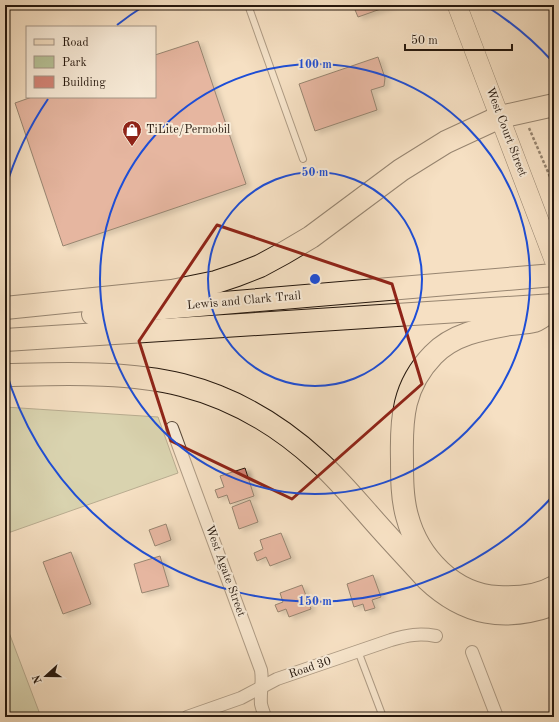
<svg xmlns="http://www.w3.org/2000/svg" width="559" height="722" font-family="'Old Standard TT',serif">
  <defs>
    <filter id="shadow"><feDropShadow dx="4.5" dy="2.5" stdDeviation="2" flood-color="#0004"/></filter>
  </defs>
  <rect width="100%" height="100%" fill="#f5e0c3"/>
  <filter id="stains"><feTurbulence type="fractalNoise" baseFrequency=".005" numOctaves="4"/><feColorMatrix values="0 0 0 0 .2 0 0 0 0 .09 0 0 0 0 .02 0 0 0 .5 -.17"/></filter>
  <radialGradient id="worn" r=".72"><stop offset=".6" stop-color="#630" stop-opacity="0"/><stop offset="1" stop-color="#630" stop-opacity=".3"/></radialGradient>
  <g fill="#b7c398" stroke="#6e6d52">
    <path d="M5,407l153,10 20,56 -173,61z"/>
    <path d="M5,622l36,95h-36z"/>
  </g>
  <g fill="#d38476" stroke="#25170d" filter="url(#shadow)">
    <path d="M353,5h39l-34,12z"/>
    <path d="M198,41l48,143 -183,62 -48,-143 17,-6h123v-42z"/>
    <path d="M378,57l7,21 -1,8 -13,4 6,20 -62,21 -16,-47z"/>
    <path d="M245,468l9,28 -24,8 -3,-9 -9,3 -3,-8 9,-3 -4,-11z"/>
    <path d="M250,500l8,22 -19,7 -7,-22z"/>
    <path d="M166,524l5,16 -16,6 -6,-16z"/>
    <path d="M281,533l10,25 -21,8 -4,-9 -9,4 -3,-8 9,-4 -3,-9z"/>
    <path d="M71,552l20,52 -28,10 -20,-52z"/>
    <path d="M160,556l9,30 -27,7 -8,-29z"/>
    <path d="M373,575l8,22 -9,3 3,8 -10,3 -2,-7 -9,3 -7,-23z"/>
    <path d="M302,585l9,24 -22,8 -3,-8 -8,3 -3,-7 8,-3 -3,-9z"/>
  </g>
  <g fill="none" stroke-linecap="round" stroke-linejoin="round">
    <defs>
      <g id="lane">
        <path d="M248,5l55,154"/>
        <path d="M358,651l25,66"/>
      </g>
      <g id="street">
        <path d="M172,428l89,242c2,12 -1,23 0,34 1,5 3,9 4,13"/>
        <path d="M472,652l25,65"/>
        <path d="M187,717l54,-19 36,-19 114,-39c17,-5 28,-7 45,-4"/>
      </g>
      <path id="primary" d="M457,5l97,255"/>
      <g id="highway">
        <path d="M5,308l167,-17 44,-9 21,-7 23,-9 24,-13 27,-16 90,-67 45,-28 54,-25 54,-12"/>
        <path d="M552,309c-5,4 -12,10 -18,12 -7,2 -16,2 -24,3 -28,5 -57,10 -77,31 -30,31 -32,63 -31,104 0,19 0,39 5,57 11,42 47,79 91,81 19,1 39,0 56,-10"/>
        <path d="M93,314l461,-39"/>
        <path d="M5,340l549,-35"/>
        <path d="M5,375c57,-1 122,-4 177,10 51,13 98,41 136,76 18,16 34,35 50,53 19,22 39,43 59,65 38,36 78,43 127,25"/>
      </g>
    </defs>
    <use href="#lane" stroke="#59493a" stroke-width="8"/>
    <use href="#street" stroke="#59493a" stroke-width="14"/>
    <use href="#primary" stroke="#25170d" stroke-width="20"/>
    <use href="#highway" stroke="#25170d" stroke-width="24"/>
    <path stroke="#25170d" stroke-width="2.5" stroke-dasharray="3 2" stroke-linecap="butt" d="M529,128l25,58"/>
    <use href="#lane" stroke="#f8ebd8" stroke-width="6"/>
    <use href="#street" stroke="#f8ebd8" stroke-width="12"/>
    <use href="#primary" stroke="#f5e0c3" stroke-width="19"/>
    <use href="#highway" stroke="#f5e0c3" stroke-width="22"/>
  </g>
  <path d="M0 0H559V722H0ZM217,225l175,59 30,100 -130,115 -121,-58 -32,-100z" fill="#f5e0c3" fill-opacity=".55" fill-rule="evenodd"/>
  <path fill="none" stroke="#8f2418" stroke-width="3" stroke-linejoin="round" d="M217,225l175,59 30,100 -130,115 -121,-58 -32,-100z"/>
  <g fill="none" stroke="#1d4ed8" stroke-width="2">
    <circle cx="315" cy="279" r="107"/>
    <circle cx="315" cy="279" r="215"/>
    <path d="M552 497A322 322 0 0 1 5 368M5 190A322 322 0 0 1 48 99M117 25A322 322 0 0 1 144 6M486 6A322 322 0 0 1 552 61"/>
  </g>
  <defs>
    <symbol id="shop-pin" viewBox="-11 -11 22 30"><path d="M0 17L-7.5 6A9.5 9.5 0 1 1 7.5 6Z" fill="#8f2418" stroke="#f8ebd8"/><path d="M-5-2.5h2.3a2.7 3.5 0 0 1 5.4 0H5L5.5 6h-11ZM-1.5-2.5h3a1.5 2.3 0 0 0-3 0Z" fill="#fff"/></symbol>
  </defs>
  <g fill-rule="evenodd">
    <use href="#shop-pin" x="121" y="119" width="22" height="30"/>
  </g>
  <g text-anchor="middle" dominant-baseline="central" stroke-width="4" stroke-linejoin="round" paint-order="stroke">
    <g font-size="12" fill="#25170d" stroke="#f8ebd8" text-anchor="start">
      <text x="146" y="130">TiLite/Permobil</text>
    </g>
    <g font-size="12" fill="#25170d" stroke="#f8ebd8">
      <text transform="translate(506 132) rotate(69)">West Court Street</text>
      <text transform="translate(244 301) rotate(-5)">Lewis and Clark Trail</text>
      <text transform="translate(225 571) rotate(70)">West Agate Street</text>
      <text transform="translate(310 668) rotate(-19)">Road 30</text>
    </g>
  </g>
  <circle cx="315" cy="279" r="6" fill="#1d4ed8" stroke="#f8ebd8" stroke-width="2"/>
  <g font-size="12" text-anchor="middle" font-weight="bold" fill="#1d4ed8" stroke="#f8ebd8" stroke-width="4" stroke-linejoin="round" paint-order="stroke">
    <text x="315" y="68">100 m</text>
    <text x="315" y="176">50 m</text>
    <text x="315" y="605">150 m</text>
  </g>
  <rect width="559" height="722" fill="none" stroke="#f5e0c3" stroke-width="20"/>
  <rect x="6" y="6" width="547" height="710" fill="none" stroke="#25170d" stroke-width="2"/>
  <rect x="10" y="10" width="539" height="702" fill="none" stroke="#25170d"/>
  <rect x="26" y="26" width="130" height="72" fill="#f8ebd8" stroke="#a49687"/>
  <rect x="34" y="39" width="20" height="6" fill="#f5e0c3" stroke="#a49687"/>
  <text x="62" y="46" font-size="12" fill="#25170d">Road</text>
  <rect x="34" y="56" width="20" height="12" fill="#b7c398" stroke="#a49687"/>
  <text x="62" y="66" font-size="12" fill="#25170d">Park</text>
  <rect x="34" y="76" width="20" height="12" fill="#d38476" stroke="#a49687"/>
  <text x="62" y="86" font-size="12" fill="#25170d">Building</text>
  <g transform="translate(46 676) rotate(249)" stroke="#f8ebd8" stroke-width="3" paint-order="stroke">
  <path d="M0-3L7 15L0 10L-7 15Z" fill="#25170d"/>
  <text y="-6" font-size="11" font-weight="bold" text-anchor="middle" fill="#25170d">N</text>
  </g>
  <path d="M405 44v6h107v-6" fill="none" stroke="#25170d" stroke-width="2"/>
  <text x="411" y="44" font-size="12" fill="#25170d" stroke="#f8ebd8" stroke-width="3" paint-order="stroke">50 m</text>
  <rect width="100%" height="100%" filter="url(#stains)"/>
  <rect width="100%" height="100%" fill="url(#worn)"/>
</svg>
